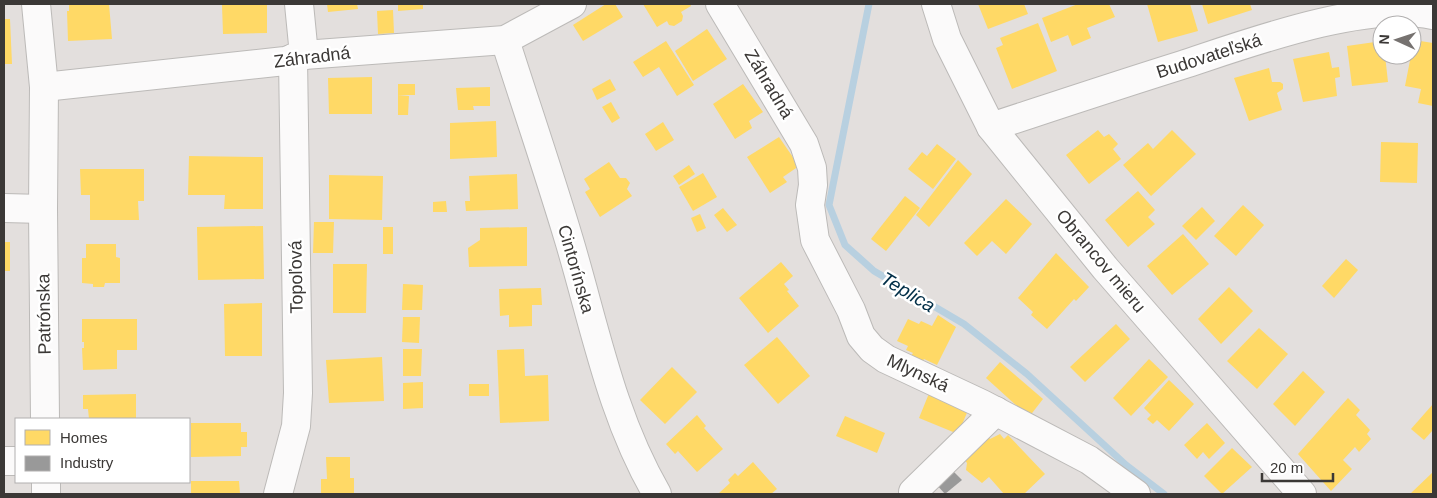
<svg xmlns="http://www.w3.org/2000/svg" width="1437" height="498" font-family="Arial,sans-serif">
  <rect width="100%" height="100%" fill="#e3dfdd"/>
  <g fill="#ffd966">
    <path d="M69,4h40l3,35 -44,2 -1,-30h2z"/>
    <path d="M267,4v29l-44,1 -1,-29z"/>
    <path d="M327,4h30l1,5 -30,3z"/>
    <path d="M398,4h25v5l-25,2z"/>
    <path d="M606,4h9l8,13 -40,24 -10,-16z"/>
    <path d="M643,4h47l1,2 -10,6 2,4 -1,5 -8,5 -5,-1 -2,-4 -10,6z"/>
    <path d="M978,4h46l4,10 -40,15z"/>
    <path d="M1078,4h31l6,13 -28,11 4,10 -19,8 -4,-11 -17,7 -9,-24z"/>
    <path d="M1147,4h43l8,27 -40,11z"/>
    <path d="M1202,4h48l2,6 -44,14z"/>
    <path d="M393,10l1,23 -16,1 -1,-23z"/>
    <path d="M4,19h6l2,45h-8z"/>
    <path d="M1038,23l19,48 -45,18 -16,-41 7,-3 -3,-7z"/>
    <path d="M707,29l20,30 -34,22 -18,-30z"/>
    <path d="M1414,40l19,3v63l-15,-3 3,-14 -16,-3z"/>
    <path d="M666,41l28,44 -17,11 -18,-29 -16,10 -10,-15z"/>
    <path d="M1382,41v14h3l3,27 -36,4 -5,-40z"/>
    <path d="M1329,52l3,16 7,-1 1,10 -5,1 2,18 -34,6 -10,-43z"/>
    <path d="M1269,68l3,14h8l3,2v5l-6,4 5,17 -33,11 -15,-43z"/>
    <path d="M372,77v37h-43l-1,-36z"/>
    <path d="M610,79l6,11 -19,10 -5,-11z"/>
    <rect x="398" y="84" width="17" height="11"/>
    <path d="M743,84l20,28 -14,9 3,7 -17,11 -22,-35z"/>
    <path d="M490,87v19h-17l1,4h-16l-2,-22z"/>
    <path d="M398,95l11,1 -1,19h-10z"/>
    <path d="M611,102l9,16 -8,5 -10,-16z"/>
    <path d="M496,121l1,36 -47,2v-36z"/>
    <path d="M663,122l11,18 -18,11 -11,-17z"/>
    <path d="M1098,130l6,7 5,-3 9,10 -5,5 8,10 -32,25 -23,-29z"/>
    <path d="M1172,130l24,24 -45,42 -28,-31 25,-22 5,6z"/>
    <path d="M779,137l20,29 -16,11 4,5 -17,11 -23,-36z"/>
    <path d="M1381,142l37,1 -1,40 -37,-1z"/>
    <path d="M937,144l19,15 -23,30 -25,-20 14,-17 5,4z"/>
    <path d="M189,156l74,1v52h-39l1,-14h-37z"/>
    <path d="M958,160l14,14 -43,53 -13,-12z"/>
    <path d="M609,162l11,16h6l4,5 -3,6 5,7 -32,21 -15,-25 5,-3 -6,-10z"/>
    <path d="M689,165l6,9 -16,11 -6,-9z"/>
    <path d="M80,169h64v32h-6l1,19h-49v-25h-9z"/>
    <path d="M703,173l14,24 -24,14 -14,-24z"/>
    <path d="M517,174l1,35 -52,2 -1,-10h5l-1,-25z"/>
    <path d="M329,175l54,1 -1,44 -53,-1z"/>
    <path d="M1138,191l17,19 -7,7 7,7 -27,23 -23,-27z"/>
    <path d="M905,196l15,12 -34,43 -15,-12z"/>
    <path d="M1006,199l26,25 -26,30 -14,-13 -15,15 -13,-13z"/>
    <path d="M446,201l1,11h-14v-10z"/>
    <path d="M1243,205l21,20 -28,31 -22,-20z"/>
    <path d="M1202,207l13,14 -19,19 -14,-14z"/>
    <path d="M723,208l14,17 -10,7 -13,-17z"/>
    <path d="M700,214l6,14 -9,4 -6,-14z"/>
    <path d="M314,222h20l-1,31h-20z"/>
    <path d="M263,226l1,53 -66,1 -1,-53z"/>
    <rect x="383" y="227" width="10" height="27"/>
    <path d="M527,227v39l-58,1 -1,-19 12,-8v-12z"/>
    <path d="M1183,234l26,30 -37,31 -25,-29z"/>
    <rect x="4" y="242" width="6" height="29"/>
    <path d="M86,244h30v13l4,1v25h-15l-1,4h-11v-3l-11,-1v-25h4z"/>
    <path d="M1056,253l33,34 -13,14 -2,-2 -27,30 -16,-14 2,-3 -15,-14z"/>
    <path d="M1346,259l12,11 -24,28 -12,-12z"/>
    <path d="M781,262l12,14 -9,8 5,6 -2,1 12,15 -31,27 -29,-35z"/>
    <path d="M333,264h34l-1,49h-33z"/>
    <path d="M403,284l20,1 -1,25h-20z"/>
    <path d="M1229,287l24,24 -32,33 -23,-25z"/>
    <path d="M541,288l1,17h-10v21l-23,1v-12l-9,1 -1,-27z"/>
    <path d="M262,303v53h-37l-1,-52z"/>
    <path d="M938,315l18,12 -19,38 -13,-6 -2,3 -12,-5 3,-4 -7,-3 2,-4 -11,-5 11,-22 11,5 2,-3 11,5z"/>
    <path d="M403,317h17l-1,26 -17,-1z"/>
    <path d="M82,319h55v31h-20v19l-34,1 -1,-22h2v-6h-2z"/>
    <path d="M1116,324l14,15 -45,43 -15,-15z"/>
    <path d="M1259,328l29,26 -31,35 -30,-28z"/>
    <path d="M777,337l33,39 -32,28 -34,-39z"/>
    <path d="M403,349h19l-1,27h-18z"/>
    <path d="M524,349l1,27 23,-1 1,46 -49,2 -3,-73z"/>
    <path d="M382,357l2,44 -55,2 -3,-43z"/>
    <path d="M1149,359l19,18 -37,39 -18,-18z"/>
    <path d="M1000,362l43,37 -14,18 -43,-39z"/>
    <path d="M672,367l25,25 -32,32 -25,-24z"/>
    <path d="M1303,371l22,21 -30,34 -22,-22z"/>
    <path d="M1169,380l25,24 -25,27 -12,-11 -4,4 -6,-5 4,-4 -7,-7z"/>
    <path d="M423,382v26l-20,1v-26z"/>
    <rect x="469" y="384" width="20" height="12"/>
    <path d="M930,391l39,17 -11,26 -39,-16z"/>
    <path d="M136,394v25h-47l-1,-10h-5v-14z"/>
    <path d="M1348,398l12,12 -4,5 14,15 -3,4 4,5 -12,13 -4,-5 -12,13 9,9 -21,22 -33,-37z"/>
    <path d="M1433,404v26l-9,10 -13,-11z"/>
    <path d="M697,415l9,11 -2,2 19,21 -26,23 -19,-21 -3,3 -9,-10z"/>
    <path d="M845,416l40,17 -8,20 -41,-17z"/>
    <path d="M191,423h50v9h6v15h-6v9l-50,1z"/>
    <path d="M1207,423l18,20 -16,16 -6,-7 -6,7 -13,-14z"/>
    <path d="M1000,434l4,5 4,-4 37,39 -21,20h-20l-15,-17 -7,6 -16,-13 1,-7 -3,-4 25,-22 1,2z"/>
    <path d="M1232,448l20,19 -30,27 -18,-18z"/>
    <path d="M326,457h24v21h4v16h-33v-15h6z"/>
    <path d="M753,462l24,27 -6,5h-53l12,-11 -2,-3 7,-7 3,3z"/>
    <path d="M1433,472v22h-23z"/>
    <path d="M191,481h48l1,13h-49z"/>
  </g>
  <path fill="#999" d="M952,470l10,10 -17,14 -9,-10z"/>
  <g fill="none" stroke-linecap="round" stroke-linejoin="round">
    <path stroke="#b8d0e0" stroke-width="7" d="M869,4l-40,201 16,40 29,26 90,53 63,50 99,91 38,29"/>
    <defs>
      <g id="minor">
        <path d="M36,4l8,83 -1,122 2,210"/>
        <path d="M299,4l5,51"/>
        <path d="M720,4l84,140 8,24 1,17 -3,20 5,35 36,70 10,26 11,13 14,10 96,45 107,56 47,34"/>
        <path d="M936,4l11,35 44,88 114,141 197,226"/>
        <path d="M505,40c21,66 44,133 64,200 26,87 42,175 88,254"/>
        <path d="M44,87l241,-26 19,-6 201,-15 67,-36"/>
        <path d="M991,127c64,-21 127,-42 191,-62 67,-22 183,-65 251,-50"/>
        <path d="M4,208l39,1"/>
        <path d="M4,461h12"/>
        <path d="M46,482v12"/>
        <path d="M913,492l83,-81"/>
        <path d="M278,494l18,-68 2,-33 -5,-335"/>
      </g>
    </defs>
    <use href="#minor" stroke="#bcbab8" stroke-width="30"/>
    <use href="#minor" stroke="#fbfafa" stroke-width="28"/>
  </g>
  <g text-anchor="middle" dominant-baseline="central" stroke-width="5" stroke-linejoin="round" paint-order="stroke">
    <g font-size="18" fill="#3b3836" stroke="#fff">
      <text transform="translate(1209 56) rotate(-18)">Budovateľská</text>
      <text transform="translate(312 57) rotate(-7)">Záhradná</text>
      <text transform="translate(769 84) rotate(59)">Záhradná</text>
      <text transform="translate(1101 261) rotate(50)">Obrancov mieru</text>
      <text transform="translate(576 269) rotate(74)">Cintorínska</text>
      <text transform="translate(296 277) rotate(-91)">Topoľová</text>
      <text transform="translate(44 314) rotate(-91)">Patrónska</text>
      <text transform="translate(918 373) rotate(25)">Mlynská</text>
    </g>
    <g font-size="19" font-style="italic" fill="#002e47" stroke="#fff">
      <text transform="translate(908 292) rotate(31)">Teplica</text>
    </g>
  </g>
  <rect width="1437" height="498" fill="none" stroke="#3b3836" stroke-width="10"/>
  <rect x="15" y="418" width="175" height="65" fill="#ffffff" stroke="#b1afaf"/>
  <rect x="25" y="430" width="25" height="15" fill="#ffd966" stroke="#b1afaf"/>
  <text x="60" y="443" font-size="15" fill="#3b3836">Homes</text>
  <rect x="25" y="456" width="25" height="15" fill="#999999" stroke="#b1afaf"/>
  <text x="60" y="468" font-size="15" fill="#3b3836">Industry</text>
  <g transform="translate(1397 40) rotate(273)"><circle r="24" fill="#ffffff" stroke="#b1afaf"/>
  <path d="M0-4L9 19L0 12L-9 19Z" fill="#767270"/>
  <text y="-8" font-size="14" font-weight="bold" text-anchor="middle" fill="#3b3836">N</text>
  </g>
  <path d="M1262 473v8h71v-8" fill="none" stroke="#3b3836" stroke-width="2.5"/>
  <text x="1270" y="473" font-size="15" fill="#3b3836" stroke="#ffffff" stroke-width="4" paint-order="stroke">20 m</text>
</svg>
